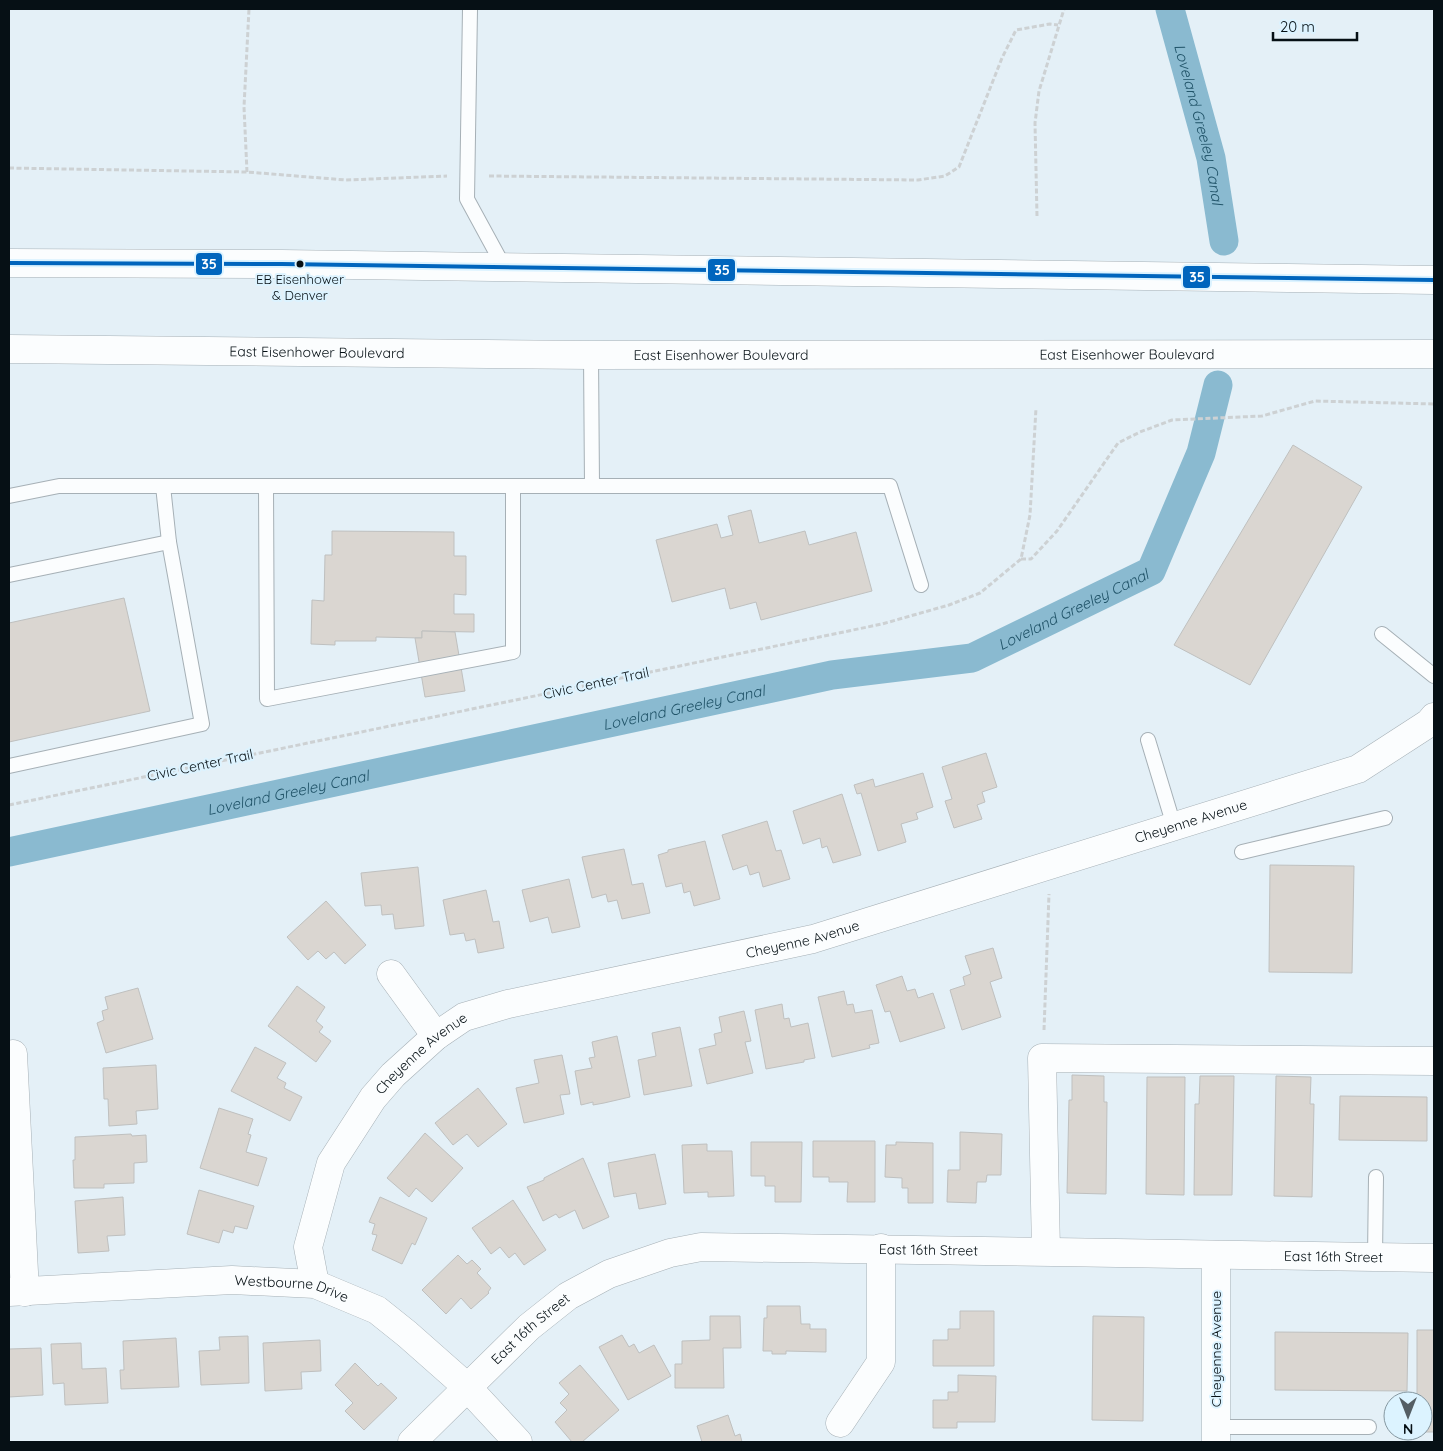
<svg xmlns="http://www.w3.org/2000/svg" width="1443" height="1451" font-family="Quicksand,sans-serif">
  <rect width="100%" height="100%" fill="#e4f0f7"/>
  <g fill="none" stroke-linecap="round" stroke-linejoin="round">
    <g stroke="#8abad0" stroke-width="29">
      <path id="s1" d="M1170,9l41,149 13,83"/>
      <path id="s2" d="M9,852l823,-177 140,-17 179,-87 50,-118 17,-68"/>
    </g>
  </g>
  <g fill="#dad6d1" stroke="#bfc0bf">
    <path d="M1293,445l69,42 -112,198 -76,-40z"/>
    <path d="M751,510l8,33 46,-12 4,14 47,-13 16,59 -111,29 -5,-18 -26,7 -5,-21 -53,14 -16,-62 61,-16 4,14 12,-3 -5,-19z"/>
    <path d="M332,531l122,1v24h12v39l-12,-1v20h20v18l-52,-1v7l-46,-1v4h-41v4l-24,-1 1,-44 12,1 1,-46h7z"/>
    <path d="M124,598l26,113 -141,31v-119z"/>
    <path d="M422,631l33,1 10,59 -40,6 -10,-59h7z"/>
    <path d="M986,753l11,34 -15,5 3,10 -8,3 5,14 -28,9 -9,-27 7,-2 -10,-32z"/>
    <path d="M923,773l10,34 -17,6 2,6 -17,5 5,18 -28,9 -17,-58 -4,1 -3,-9 19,-6 2,8z"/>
    <path d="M842,794l19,61 -28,8 -6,-17 -5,2 -2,-10 -17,6 -10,-33z"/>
    <path d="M767,821l9,30 5,-1 9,29 -27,8 -4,-15 -9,3 -3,-10 -14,5 -11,-35z"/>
    <path d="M705,841l15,58 -26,7 -4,-15 -6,2 -2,-10 -16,4 -8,-32 10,-3v-2z"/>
    <path d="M624,849l8,36 11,-2 7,30 -28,6 -5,-19 -9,2 -2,-8 -14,4 -10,-41z"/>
    <path d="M1270,865l84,1 -2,107 -83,-1z"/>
    <path d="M418,867l6,59 -29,3 -2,-15 -11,1 -1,-10 -16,1 -4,-33z"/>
    <path d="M569,879l11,48 -28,6 -4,-16 -18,5 -8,-32z"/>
    <path d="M486,890l7,32 6,-1 5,27 -26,5 -3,-14 -9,2 -2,-8 -14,2 -7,-35z"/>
    <path d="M326,901l40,44 -21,19 -11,-12 -8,7 -8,-8 -10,9 -21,-23z"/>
    <path d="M993,948l9,30 -12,4 11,35 -39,13 -12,-40 15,-5 -2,-8 8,-3 -6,-18z"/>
    <path d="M902,976l5,15 8,-2 3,9 15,-5 12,35 -45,14 -10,-31 -5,1 -9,-27z"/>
    <path d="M297,986l28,21 -9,14 7,6 -4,5 12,9 -15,21 -48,-36z"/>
    <path d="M138,988l15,51 -47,14 -9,-30 7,-3 -2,-9 6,-2 -3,-12z"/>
    <path d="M844,991l3,14 6,-1 2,9 17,-3 7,33 -10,2 1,3 -38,9 -14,-60z"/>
    <path d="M782,1004l2,15 5,-1 2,9 17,-4 7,35 -11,2v2l-38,7 -11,-59z"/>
    <path d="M744,1011l7,30 -6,1 8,31 -46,11 -8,-35 17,-4 -2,-11 8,-2 -3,-15z"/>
    <path d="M680,1027l12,59 -48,9 -6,-35 18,-4 -4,-23z"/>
    <path d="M617,1036l13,61 -26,6 -11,2v-3l-12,3 -6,-34 17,-3 -3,-10 6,-1 -3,-15z"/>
    <path d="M255,1047l31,16 -9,15 9,5 -2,5 18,9 -12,24 -59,-30z"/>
    <path d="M562,1055l8,39 -10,1 4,19 -40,9 -8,-35 23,-5 -5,-23z"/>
    <path d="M156,1065l2,44 -22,2 1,13 -28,2 -1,-27h-4l-1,-31z"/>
    <path d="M1072,1075l32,1v26h3l-1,92 -39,-1 2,-93h3z"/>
    <path d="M1200,1076h34l-2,119h-38l1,-91h4z"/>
    <path d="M1276,1076l35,1 -1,27h4l-2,93 -38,-1z"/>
    <path d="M1147,1077h38l-1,118 -38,-1z"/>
    <path d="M478,1088l29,36 -29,23 -11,-13 -14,11 -18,-22z"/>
    <path d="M1340,1096l87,1v44l-88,-1z"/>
    <path d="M219,1108l34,11 -5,15 3,1 -5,17 21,6 -9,28 -58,-18z"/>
    <path d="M960,1132l42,2 -1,41h-14l-1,7h-9l-1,21 -29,-1 1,-32h12z"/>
    <path d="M425,1133l38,35 -31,34 -16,-14 -7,9 -22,-19z"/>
    <path d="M131,1134l1,2 14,-1 1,27 -13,1v20l-30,1v4h-30l-1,-28h2v-23z"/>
    <path d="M813,1141h62v61h-28l1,-20h-19v-5h-16z"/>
    <path d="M751,1142h51l-1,60h-26v-16h-10v-10h-14z"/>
    <path d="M896,1142l37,1v60h-25v-15h-6v-10l-17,-1 1,-32h10z"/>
    <path d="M707,1144v7h25l2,45 -26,1v-5l-24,1 -2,-48z"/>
    <path d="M655,1154l11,50 -27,5 -3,-16 -22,4 -6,-34z"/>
    <path d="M583,1158l26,59 -26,12 -8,-19 -16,8 -3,-4 -13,7 -16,-34 17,-7v-2z"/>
    <path d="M199,1190l55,16 -7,23 -12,-3 -2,7 -10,-3 -4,13 -32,-9z"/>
    <path d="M123,1197l2,38 -18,1 2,15 -31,2 -3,-52z"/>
    <path d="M380,1197l47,21 -12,27 -3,-2 -10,21 -30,-14 5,-15 -5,-1 3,-10 -6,-2z"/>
    <path d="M513,1200l33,50 -22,15 -9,-12 -6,5 -9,-11 -9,7 -19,-26z"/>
    <path d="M458,1255l9,9 5,-4 9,9 -4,4 14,15 -3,4 1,1 -18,16 -10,-11 -15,16 -24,-24z"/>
    <path d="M767,1306h33l1,18h9v5h16v23l-40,-1v3h-14v-3h-9l1,-33h3z"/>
    <path d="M960,1311h34v55h-61v-26h15v-11h12z"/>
    <path d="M710,1316h30l1,32h-18l1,40h-49v-24h7v-23l28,-1z"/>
    <path d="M1093,1316l51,1 -1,104 -51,-1z"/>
    <path d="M1417,1330h17v102h-17l6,-1v-30h-6z"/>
    <path d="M1275,1332l133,1 -1,58 -132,-1z"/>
    <path d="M622,1335l7,12 5,-3 5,9 15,-8 17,31 -43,24 -29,-53z"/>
    <path d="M248,1336l1,47 -48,2 -2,-34 21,-1 -1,-13z"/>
    <path d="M176,1338l3,49 -58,2 -1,-19h4l-1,-29z"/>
    <path d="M320,1340l1,31 -20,1 1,17 -37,2 -2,-48z"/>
    <path d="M81,1343l1,26 24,-1 2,35 -43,2 -1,-22 -11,1 -2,-40z"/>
    <path d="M41,1348l2,47 -34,2v-48z"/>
    <path d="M355,1363l23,23 3,-3 16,15 -33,32 -19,-19 8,-8 -18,-18z"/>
    <path d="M580,1365l39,45 -37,32h-10l-17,-20 12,-12 -7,-7 9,-9 -10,-11z"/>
    <path d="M958,1375l38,1 -1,46h-38v6h-24v-28h15v-8h10z"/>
    <path d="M728,1415l7,21 5,-2 2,8h-40l-5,-16z"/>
  </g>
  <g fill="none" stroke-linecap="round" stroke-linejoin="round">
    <defs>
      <g id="service">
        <path d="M470,9l-3,190 37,68"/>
        <path d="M591,355l1,131"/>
        <path d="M266,486l1,213 246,-47v-166"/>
        <path d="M9,496l50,-10h831l31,99"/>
        <path d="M9,575l160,-33"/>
        <path d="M1382,634l52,42"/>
        <path d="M1148,740l26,86"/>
        <path d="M9,766l193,-42 -33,-182 -6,-56"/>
        <path d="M1242,852l143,-34"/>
        <path d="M1375,1257l1,-80"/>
        <path d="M1216,1427h153"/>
      </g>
      <g id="minor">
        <path d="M391,974l45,62"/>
        <path d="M13,1054l12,238"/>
        <path d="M1046,1251l-4,-193 392,3"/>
        <path d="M1216,1255v187"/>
        <path id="s3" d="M315,1284l-7,-37 23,-84 42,-65 20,-23 43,-39 28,-19 44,-13 305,-65 545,-170 71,-46 5,-6"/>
        <path id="s4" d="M9,1292l223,-12 83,4 62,26 30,24 60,53 51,55"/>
        <path d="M840,1423l41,-61v-114"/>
        <path id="s5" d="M412,1442l117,-115 39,-31 41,-22 61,-21 31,-6c244,2 489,8 733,11"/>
      </g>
      <g id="trunk">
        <path d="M9,263l273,1 1152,16"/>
        <path id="s6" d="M9,349l582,6 843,-1"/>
      </g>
    </defs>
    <use href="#service" stroke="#a6b0b6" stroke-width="16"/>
    <use href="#minor" stroke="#a6b0b6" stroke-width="29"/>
    <use href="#trunk" stroke="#a6b0b6" stroke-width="29"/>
    <g stroke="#cdd1d3" stroke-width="3" stroke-dasharray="5 2.5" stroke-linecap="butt">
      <path d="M9,168l238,4 99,8 101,-4"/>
      <path d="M247,172l-3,-65 5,-98"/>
      <path d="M489,176l429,4 27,-4 14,-9 43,-109 14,-28 34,-6 8,1"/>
      <path d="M1037,216l-2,-93 4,-32 25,-82"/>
      <path d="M1021,559h10l26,-28 61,-88 22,-11 32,-12 90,-4 53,-15 119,3"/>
      <path d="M9,805l873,-181 67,-19 31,-12 41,-34 9,-44 6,-107"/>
      <path d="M1044,1030l5,-136"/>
    </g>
    <use href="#service" stroke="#fbfdfe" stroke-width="14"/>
    <use href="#minor" stroke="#fbfdfe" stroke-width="28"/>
    <use href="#trunk" stroke="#fbfdfe" stroke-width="28"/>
    <defs>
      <path id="bus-1" d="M9,263l273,1 1152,16"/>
    </defs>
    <use href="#bus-1" stroke="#dcf3ff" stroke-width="8"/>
    <use href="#bus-1" stroke="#0065bd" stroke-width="4"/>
  </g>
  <circle fill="#061015" stroke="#dcf3ff" stroke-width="2" cx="300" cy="264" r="4.5"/>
  <g text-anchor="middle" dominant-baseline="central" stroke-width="4" stroke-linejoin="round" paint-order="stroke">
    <g font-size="13" fill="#061015" stroke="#dcf3ff">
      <text x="300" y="279">EB Eisenhower<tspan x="300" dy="16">&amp; Denver</tspan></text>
    </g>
    <g font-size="14" fill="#061015" stroke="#dcf3ff">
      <text stroke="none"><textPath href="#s6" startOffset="308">East Eisenhower Boulevard</textPath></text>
      <text stroke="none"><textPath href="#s6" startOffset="1118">East Eisenhower Boulevard</textPath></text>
      <text stroke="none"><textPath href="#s6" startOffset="712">East Eisenhower Boulevard</textPath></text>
      <text transform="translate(596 683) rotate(-12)">Civic Center Trail</text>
      <text transform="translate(200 765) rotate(-12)">Civic Center Trail</text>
      <text stroke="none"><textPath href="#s3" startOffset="1078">Cheyenne Avenue</textPath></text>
      <text stroke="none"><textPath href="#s3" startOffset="672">Cheyenne Avenue</textPath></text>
      <text stroke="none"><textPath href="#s3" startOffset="268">Cheyenne Avenue</textPath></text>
      <text stroke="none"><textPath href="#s5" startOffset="584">East 16th Street</textPath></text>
      <text stroke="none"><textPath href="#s5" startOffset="989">East 16th Street</textPath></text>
      <text stroke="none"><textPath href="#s4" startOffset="284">Westbourne Drive</textPath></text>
      <text stroke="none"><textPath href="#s5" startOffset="164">East 16th Street</textPath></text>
      <text transform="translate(1216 1349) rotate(-90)">Cheyenne Avenue</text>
    </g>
    <g font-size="15" font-style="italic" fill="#215469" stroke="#dcf3ff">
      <text stroke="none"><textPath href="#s1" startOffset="119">Loveland Greeley Canal</textPath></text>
      <text stroke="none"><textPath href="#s2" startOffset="1095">Loveland Greeley Canal</textPath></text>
      <text stroke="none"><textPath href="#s2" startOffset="690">Loveland Greeley Canal</textPath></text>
      <text stroke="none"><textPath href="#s2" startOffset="285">Loveland Greeley Canal</textPath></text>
    </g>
  </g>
  <g stroke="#dcf3ff" stroke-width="2">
    <rect x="195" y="252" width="28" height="24" rx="5" fill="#0065bd"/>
    <rect x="707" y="258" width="29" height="24" rx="5" fill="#0065bd"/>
    <rect x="1182" y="265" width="29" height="24" rx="5" fill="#0065bd"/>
  </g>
  <g font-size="14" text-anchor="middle" font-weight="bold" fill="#fff">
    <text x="209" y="269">35</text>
    <text x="722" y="275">35</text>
    <text x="1197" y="282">35</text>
  </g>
  <rect width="1443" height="1451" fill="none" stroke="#061015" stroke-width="20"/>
  <g transform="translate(1408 1416) rotate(180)"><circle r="24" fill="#dcf3ff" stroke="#8698a1"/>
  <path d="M0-4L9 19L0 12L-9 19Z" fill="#545e64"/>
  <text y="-8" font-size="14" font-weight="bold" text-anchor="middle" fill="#061015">N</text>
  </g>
  <path d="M1273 32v8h84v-8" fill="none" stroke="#061015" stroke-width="2.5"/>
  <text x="1280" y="32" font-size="15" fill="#061015" stroke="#dcf3ff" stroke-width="4" paint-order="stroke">20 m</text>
</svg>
